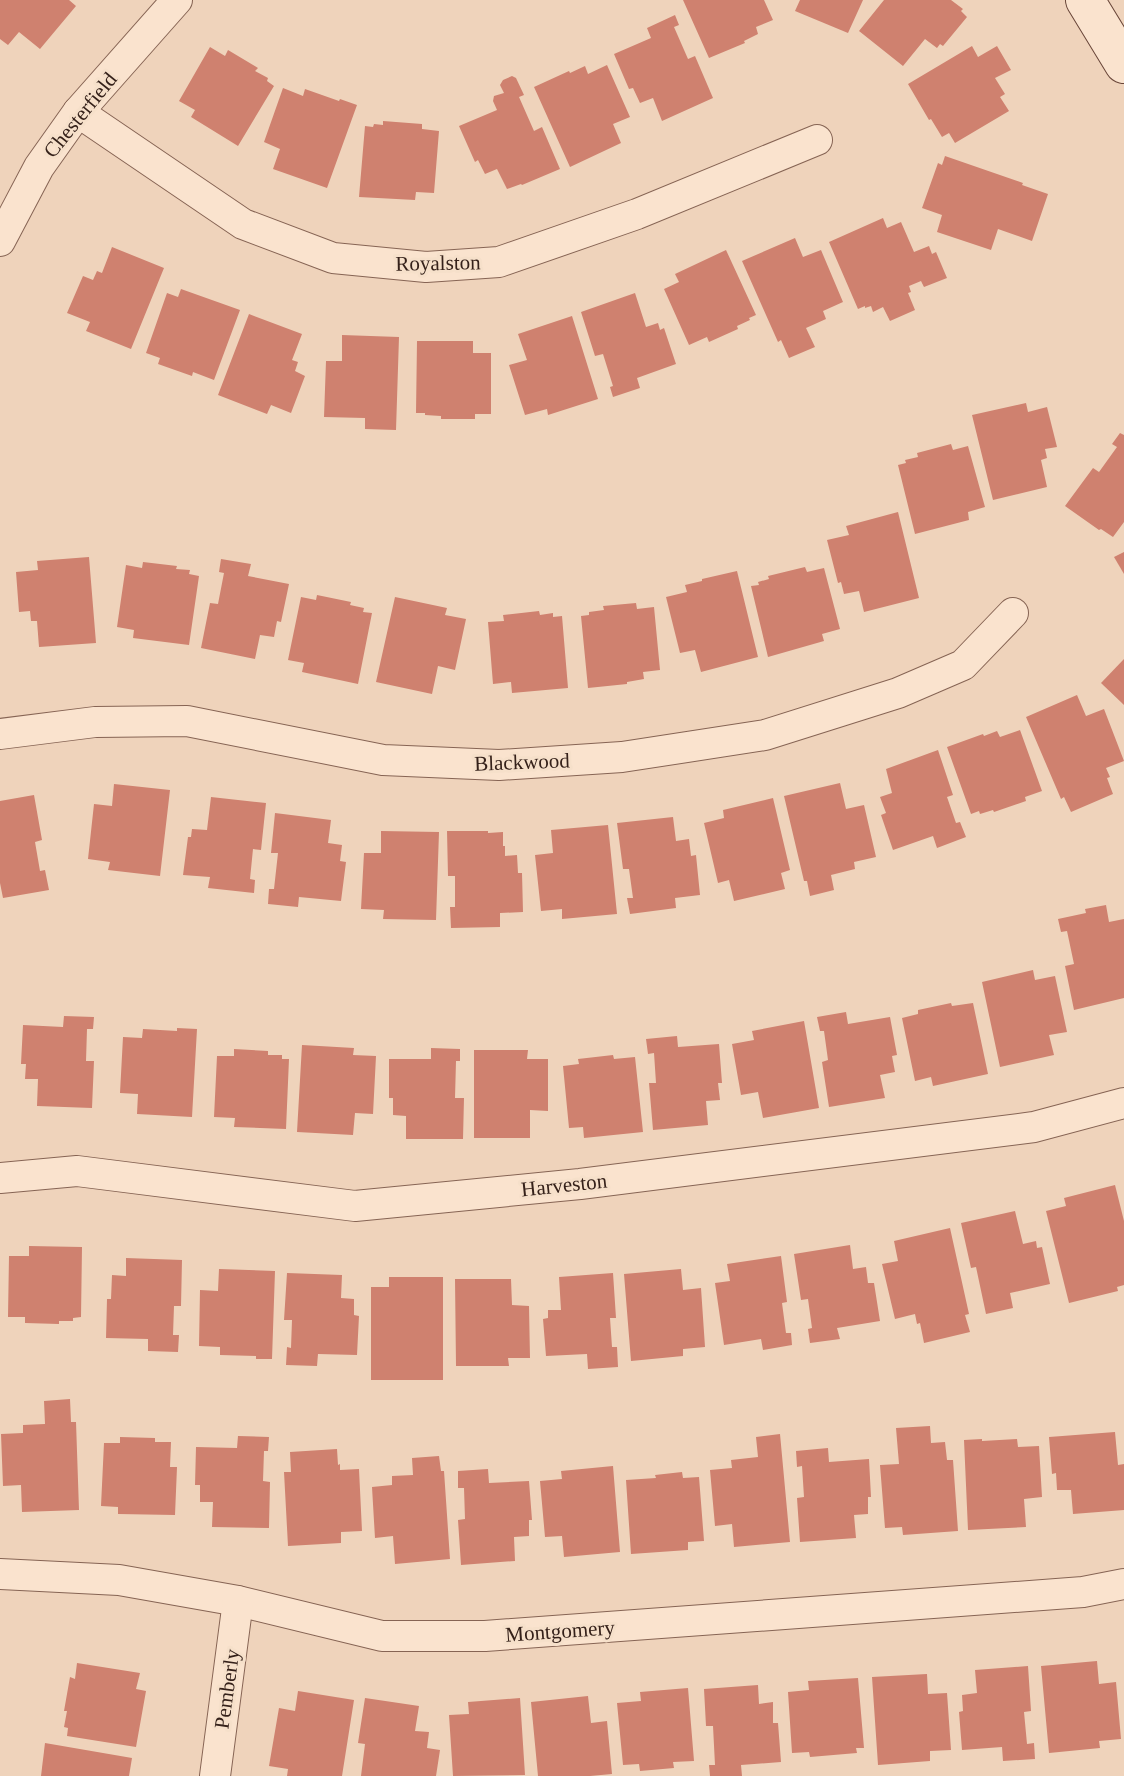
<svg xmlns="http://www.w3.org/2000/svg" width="1124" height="1776" font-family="'Times New Roman',serif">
  <rect width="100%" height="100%" fill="#efd3bb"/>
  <g fill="#cf816f">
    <path d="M0,0h69l7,6 -36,43 -21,-17 -11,13 -8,-6z"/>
    <path d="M683,0h81l9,20 -17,7 2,7 -14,7 1,2 -36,15z"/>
    <path d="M800,0h63l-15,33 -53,-22z"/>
    <path d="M884,0h67l12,9 -2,2 6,6 -24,29 -3,-2 -3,4 -12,-9 -22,27 -44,-35z"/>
    <path d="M675,15l4,10 -5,2 14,32 7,-3 18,42 -51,23 -9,-23 -13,5 -7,-15 -4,1 -15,-35 37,-16 -4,-10z"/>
    <path d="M972,46l6,11 19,-11 14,24 -16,8 10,16 -5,3 9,14 -54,32 -6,-10 -7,4 -11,-18 -2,1 -21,-36z"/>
    <path d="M210,47l15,9 3,-6 30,18 -3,3 13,7 -1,3 7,5 -36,60 -47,-29 4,-7 -16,-9z"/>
    <path d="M607,65l23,52 -17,7 8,19 -51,24 -36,-80 35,-16 1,2 15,-7 3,8z"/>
    <path d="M512,76l4,2 8,17 -5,2 15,34 8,-4 18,42 -38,16 -1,-1 -14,5 -10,-20 -12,5 -7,-14 -3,2 -16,-36 38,-16 -4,-9 1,-5 10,-3 -4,-8 3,-5z"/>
    <path d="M283,88l20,8 2,-7 34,12 1,-2 17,6 -30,83 -54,-19 7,-20 -16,-7z"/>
    <path d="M383,121l39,3v5l17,2 -5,62 -18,-1 -1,8 -56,-3 6,-71 8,1 1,-3 9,1z"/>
    <path d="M945,156l78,27 -1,2 26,9 -16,47 -34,-12 -7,21 -54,-18 5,-17 -20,-7 16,-45 4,2z"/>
    <path d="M883,218l4,10 14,-6 13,30 15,-6 3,8 4,-2 11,26 -23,9 -3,-6 -12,5 2,6 -3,1 7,17 -25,11 -7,-14 -10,5 -2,-6 -6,2v-2l-7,3 -29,-67z"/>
    <path d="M795,238l8,19 18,-7 22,52 -20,9 3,8 -20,9 9,19 -26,11 -8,-18 -3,2 -36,-81z"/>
    <path d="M112,247l52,21 -33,81 -45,-18 4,-9 -23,-9 16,-37 10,4 4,-9 5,2z"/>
    <path d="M726,250l30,65 -7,3 1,2 -13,6 1,3 -29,13 -2,-5 -18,8 -25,-56 15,-7 -4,-8z"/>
    <path d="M181,289l59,21 -26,70 -21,-8 -1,4 -34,-12 2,-6 -14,-5 21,-60 11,4z"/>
    <path d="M635,293l11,34 12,-4 2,7 4,-2 12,36 -39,14 3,10 -27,9 -3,-10 3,-1 -10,-32 -8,2 -14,-44z"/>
    <path d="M249,314l53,20 -10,26 6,2 -3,9 10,5 -14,37 -20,-8 -4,9 -49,-19z"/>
    <path d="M572,316l26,83 -50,16 -1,-6 -22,6 -16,-50 18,-5 -9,-26z"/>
    <path d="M342,335l57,2 -3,93 -31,-1v-11l-41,-1 2,-56h16z"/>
    <path d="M417,341h56v12h18v61h-16v5h-34v-3l-16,-1v-2h-9z"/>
    <path d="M1026,403l2,9 19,-5 10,40 -12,2 2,9 -6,2 6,27 -54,13 -21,-85z"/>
    <path d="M1120,433l4,2v87l-11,15 -12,-8 -2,1 -34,-24 28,-38 6,4 18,-25 -5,-3z"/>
    <path d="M951,444l2,6 15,-4 17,61 -17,5 1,8 -54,14 -17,-69 8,-2 -1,-3 13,-3 -1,-4z"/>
    <path d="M898,512l21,86 -55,14 -5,-21 -15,3 -3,-12 -3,1 -11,-43 22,-5 -3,-9z"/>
    <path d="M1124,552v22l-10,-17z"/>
    <path d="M89,557l7,86 -57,4 -2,-26h-6l-1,-10 -11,1 -3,-40 22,-2 -1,-9z"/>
    <path d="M221,559l30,5 -3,12 41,8 -8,38 -4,-1 -3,16 -14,-2 -5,24 -54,-11 9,-45 8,1 6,-31 -5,-1z"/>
    <path d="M143,562l34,4 -1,3 14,1 -1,4 10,2 -10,69 -56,-7 1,-8 -17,-3 9,-62 16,3z"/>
    <path d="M805,567l2,5 17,-4 16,61 -18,5 2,7 -56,16 -17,-71 8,-1 -1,-3 11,-3 -1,-3z"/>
    <path d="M737,571l21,86 -57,15 -6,-22 -15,3 -14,-56 21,-5 -2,-7 17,-4v-2z"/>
    <path d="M317,595l34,7 -1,3 14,3 -1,4 9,1 -14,71 -56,-12 2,-9 -16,-3 13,-63 15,3z"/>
    <path d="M395,597l52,11 -2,7 21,4 -11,51 -17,-4 -6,28 -56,-12z"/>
    <path d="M636,603l1,6 17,-2 6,63 -17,2 1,7 -17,3v2l-39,4 -7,-72 8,-1v-3l15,-2 -1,-4z"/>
    <path d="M539,611l1,4 13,-2v4l9,-1 6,72 -56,5 -1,-11 -18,2 -5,-62 16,-1 -1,-6z"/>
    <path d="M1124,659v46l-23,-22z"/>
    <path d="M1077,695l9,21 18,-7 20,52 -18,7 4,9 -3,1 6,16 -42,18 -7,-15 -3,2 -35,-82z"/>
    <path d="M1020,730l22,61 -17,6 1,4 -32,11 -1,-2 -13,4 -1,-3 -8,3 -24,-67 36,-13 1,2 13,-5 3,6z"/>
    <path d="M938,750l15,45 -6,2 9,26 4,-1 6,15 -29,11 -4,-12 -40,14 -12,-35 5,-2 -6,-16 12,-4 -6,-24z"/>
    <path d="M840,783l6,26 18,-4 12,52 -22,5 1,7 -24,6 3,15 -24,6 -3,-15h-3l-20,-85z"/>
    <path d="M114,784l56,6 -10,86 -52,-6 2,-8 -22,-3 6,-55 18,2z"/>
    <path d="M34,795l8,45 -7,2 5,29 5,-1 4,20 -46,8 -3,-15v-82z"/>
    <path d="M211,797l55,6 -5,47 -8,-1 -3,30 5,1 -1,13 -46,-5 2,-11 -27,-2 5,-38h3l1,-8 15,1z"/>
    <path d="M773,798l17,72 -9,3 4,16 -51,12 -5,-21 -11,3 -14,-60 20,-5 -1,-8z"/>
    <path d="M275,813l56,7 -3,23 14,2 -2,16 6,1 -5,39 -42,-4 -1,10 -30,-3 1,-15h5l4,-36h-7z"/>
    <path d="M673,817l3,24 13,-2 2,17 5,-1 4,40 -25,3 1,10 -46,6 -3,-16h6l-4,-29h-6l-6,-46z"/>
    <path d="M608,825l9,89 -55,5v-10l-21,2 -6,-56 18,-2 -2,-23z"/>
    <path d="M381,831l58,1 -3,88 -53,-1 1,-9 -23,-1 3,-56h17z"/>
    <path d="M447,831h41v2l15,-1v14h2v10l12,-1 1,18h4l1,39 -23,1v14l-49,1 -1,-21h5v-31h-7z"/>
    <path d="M1106,905l3,17 15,-3v79l-50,12 -9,-44 9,-2 -7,-33 -6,1 -3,-13 28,-6 -1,-4z"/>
    <path d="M1033,970l2,10 20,-4 12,56 -18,3 5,20 -54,12 -18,-85z"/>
    <path d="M951,1003l1,3 21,-3 15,71 -55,12 -2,-9 -16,4 -13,-63 16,-4v-4z"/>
    <path d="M846,1012l2,12 42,-7 7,38 -5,1 3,16 -15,3 5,23 -56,9 -7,-45 6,-2 -4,-29h-4l-3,-14z"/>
    <path d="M64,1016l30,1 -1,12h-6l-1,32h8l-2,47 -55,-2 1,-27h-13l1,-15h-5l2,-39 40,2z"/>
    <path d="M804,1021l15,87 -56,10 -5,-26 -17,3 -9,-51 22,-4 -2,-9z"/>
    <path d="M177,1028l20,1 -5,88 -55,-3 1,-20 -18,-1 3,-56 19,1 1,-9 34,2z"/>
    <path d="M677,1036l1,11 41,-3 3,39h-4l2,17 -14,1 2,24 -55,5 -4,-47h7l-2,-30 -6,1 -2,-15z"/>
    <path d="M302,1045l52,3 -1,7 23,1 -3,58 -18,-1 -2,22 -56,-3z"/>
    <path d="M431,1048l29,1v12h-4l-1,37h9l-1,41h-57v-23l-13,-1v-17h-4v-39h42z"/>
    <path d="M234,1049l34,2v4h14v4h7l-3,70 -52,-2 1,-9 -21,-1 3,-61h17z"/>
    <path d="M474,1050h54l-1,9h21v52l-18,-1v28h-56z"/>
    <path d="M613,1055l1,4 21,-2 8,75 -59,6 -1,-11 -14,1 -6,-62 16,-2 -1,-5z"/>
    <path d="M1115,1185l9,36v64l-7,2 1,4 -49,12 -23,-92 20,-5 -2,-8z"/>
    <path d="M1015,1211l8,33 13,-3 1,7 5,-1 8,37 -40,9 3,15 -27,6 -10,-47 -5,1 -10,-45z"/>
    <path d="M950,1228l19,86 -4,1 5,17 -46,11 -4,-20 -3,1 -2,-10 -20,5 -13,-55 16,-3 -4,-20z"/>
    <path d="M850,1245l3,24 13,-2 2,16h6l6,38 -43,7 3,11 -30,4 -2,-14 4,-1 -4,-29 -7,1 -7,-46z"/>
    <path d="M29,1246l53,1 -1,70 -8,1v3h-14v3l-34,-1v-6h-17l1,-61h20z"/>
    <path d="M781,1256l6,46 -5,1 4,30h5l1,12 -29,5 -2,-11 -37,6 -9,-62 15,-2 -3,-17z"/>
    <path d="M126,1258l56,2 -1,46h-7l-1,29h6l-1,17 -30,-1v-12l-42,-1 1,-39h4l1,-24 14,1z"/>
    <path d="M219,1269l56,2 -3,88h-16v-3l-36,-1v-8l-21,-1 1,-56 18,1z"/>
    <path d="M681,1269l2,21 18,-2 4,59 -22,2v7l-52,5 -7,-87z"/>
    <path d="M287,1273l55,2 -1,23 13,1v16l5,1 -2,39 -39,-1 -1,12 -31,-1 1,-18 4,1 1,-28h-8z"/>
    <path d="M613,1273l3,45h-6l2,29h5l1,20 -30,2 -1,-15 -41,2 -3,-37 5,-1v-8h13l-2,-33z"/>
    <path d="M389,1277h54v103h-72v-93h18z"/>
    <path d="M455,1279h56l1,26 17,1 1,52h-22l1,8h-53z"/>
    <path d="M70,1399l1,23h5l3,88 -57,2 -1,-27 -18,1 -2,-52 22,-1v-8l22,-1 -1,-23z"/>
    <path d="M930,1426l1,17 14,-1 2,18h6l5,71 -55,4 -1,-8 -17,1 -5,-63 19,-1 -3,-36z"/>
    <path d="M1115,1432l3,33 6,-1v46l-51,4 -2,-24h-14l-1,-17 -4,1 -3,-37z"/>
    <path d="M780,1434l10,108 -56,5 -2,-23 -17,2 -5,-56 22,-2 -1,-8 27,-3 -2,-20z"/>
    <path d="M238,1436l31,1 -1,14h-4l-1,30 7,1 -1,46 -57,-1 1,-25h-13v-17h-5l1,-38 41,1z"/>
    <path d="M120,1437l35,1v4h16l-1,25h7l-2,48 -57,-1v-7l-17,-1 3,-63h16z"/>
    <path d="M982,1439v2l35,-2 1,8 21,-1 3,51 -18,2 2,28 -58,3 -4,-90z"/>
    <path d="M828,1448l1,14 40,-3 2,38h-3v17l-14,1 2,23 -56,4 -3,-44 7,-1 -2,-31 -5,1 -1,-16z"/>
    <path d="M337,1449l1,16 2,-1v6l19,-1 3,62 -21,1v11l-53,3 -4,-74h7l-1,-20z"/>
    <path d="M439,1456l2,15h3l6,88 -55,5 -2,-28 -18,2 -3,-51 20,-2v-9l21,-1 -1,-17z"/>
    <path d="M613,1466l7,86 -56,5 -2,-21 -17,1 -5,-56 22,-2 -1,-8z"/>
    <path d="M488,1469l1,14 40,-2 3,39h-3v16l-15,1 1,24 -54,4 -3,-45 7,-1 -1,-31h-6v-17z"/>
    <path d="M682,1472l1,6 16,-1 5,64 -16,1v8l-57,4 -5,-74 30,-2 -1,-3z"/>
    <path d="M1097,1661l2,23 17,-2 5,57 -22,2 1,7 -51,5 -8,-87z"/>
    <path d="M77,1663l63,10 -4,16 10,2 -10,56 -69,-11 1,-8 -4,-1 3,-16h-3l6,-34 5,2z"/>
    <path d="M1028,1666l3,45 -7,1 3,32 7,-1 1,16 -32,2 -1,-14 -40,3 -3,-38 4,-1 -1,-16 15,-2 -2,-23z"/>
    <path d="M927,1674l1,20 19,-1 4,57 -21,1v10l-52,4 -6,-88z"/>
    <path d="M858,1678l6,70h-8l1,5 -47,4 -1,-5 -17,1 -4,-61 21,-2 -1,-9z"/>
    <path d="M758,1685l1,19 14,-2v21h5l3,39 -40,3 1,11h-32l-1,-11h6l-2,-39h-7l-2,-37z"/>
    <path d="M688,1688l6,73 -21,1 1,6 -34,3 -1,-7 -16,1 -6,-62 24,-2 -1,-9z"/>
    <path d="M298,1691l56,9 -12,76h-55l1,-7 -19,-3 10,-58 16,3z"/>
    <path d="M588,1696l3,27 16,-2 5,53 -22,2h-52l-7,-74z"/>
    <path d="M365,1698l54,8 -4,25 14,1 -2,16 13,2 -4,26h-75l4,-32 -7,-1z"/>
    <path d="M520,1698l5,77 -72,1 -4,-61 20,-1 -1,-12z"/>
    <path d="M45,1743l87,15 -3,18h-88z"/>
  </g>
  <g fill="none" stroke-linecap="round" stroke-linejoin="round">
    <defs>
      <g id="minor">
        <path d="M78,112l165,112 90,34 93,9 73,-5 138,-48 180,-74"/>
        <path d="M0,241l39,-74 39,-55 99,-112"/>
        <path d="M0,734l95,-12 92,-1 196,39 116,5 123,-8 143,-22 133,-42 65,-28 50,-52"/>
        <path d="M0,1178l77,-7 278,35 225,-22 454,-57 90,-24"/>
        <path d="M0,1574l119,6 119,21 144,35h103l598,-44 41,-8"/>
        <path d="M215,1776l23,-175"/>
      </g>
      <path id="secondary" d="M1085,0l39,64"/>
    </defs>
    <use href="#minor" stroke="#866454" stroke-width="32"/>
    <use href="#secondary" stroke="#684538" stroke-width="40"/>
    <use href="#minor" stroke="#fae3ce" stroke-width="30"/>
    <use href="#secondary" stroke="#fae3ce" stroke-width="38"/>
  </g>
  <g text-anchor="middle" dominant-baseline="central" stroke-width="6" stroke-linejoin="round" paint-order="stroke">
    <g font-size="21" fill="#35211a" stroke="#f6e0ca">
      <text transform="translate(80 115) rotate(-51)">Chesterfield</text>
      <text transform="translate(438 263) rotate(-1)">Royalston</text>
      <text transform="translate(522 762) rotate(-2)">Blackwood</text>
      <text transform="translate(564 1185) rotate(-6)">Harveston</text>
      <text transform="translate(560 1631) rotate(-4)">Montgomery</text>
      <text transform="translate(227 1689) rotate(-82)">Pemberly</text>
    </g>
  </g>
</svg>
